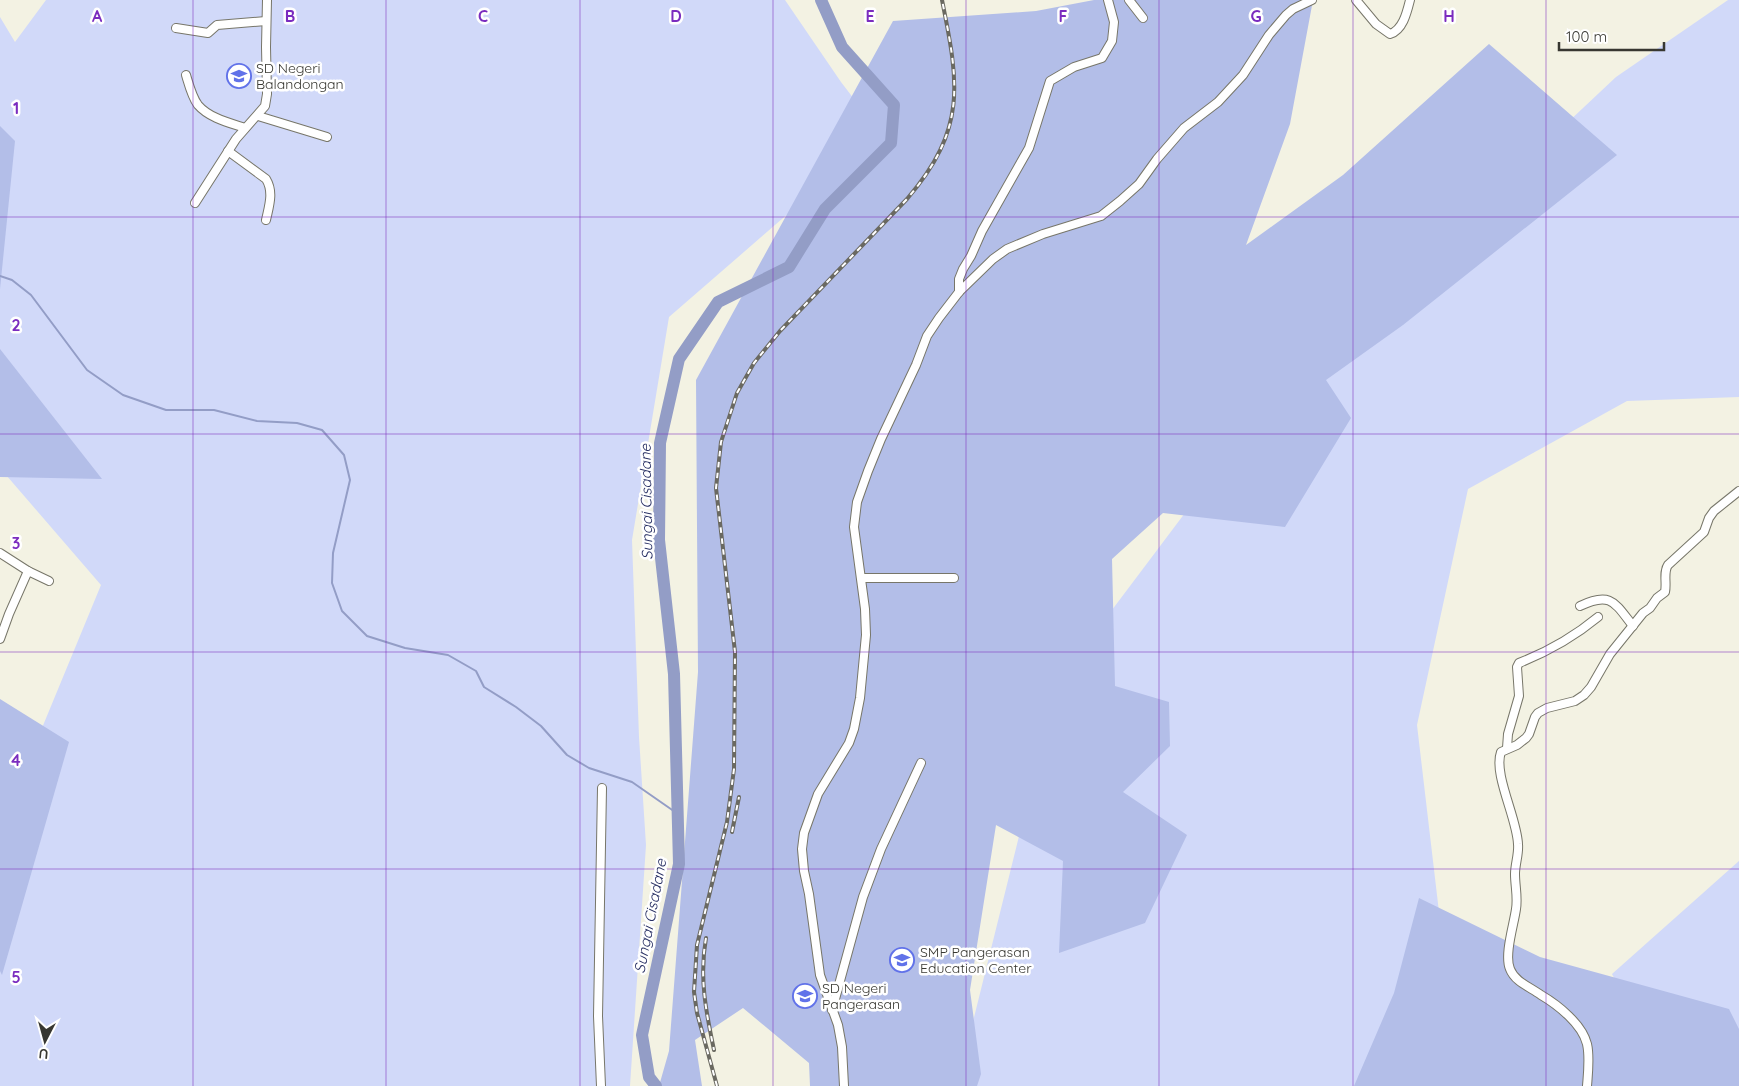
<svg xmlns="http://www.w3.org/2000/svg" width="1739" height="1086" font-family="Quicksand,sans-serif">
  <rect width="100%" height="100%" fill="#f3f2e3"/>
  <g fill="#d1d9f9">
    <path d="M46,0h739l56,82 26,34 -32,57 -166,144 -37,223 7,197 7,108 -16,241h-630v-261l4,-5 97,-235 -101,-117v-451l15,25z"/>
    <path d="M1728,0h11v397l-112,4 -159,88 -51,236 22,187 -52,174h-430l100,-403 207,-275 352,-331z"/>
    <path d="M1739,861v225h-68l-59,-112z"/>
  </g>
  <g fill="#b3bee8">
    <path d="M1094,0h219l-23,124 -44,121 97,-70 146,-131 128,111 -214,170 -77,55 25,38 -66,109 -122,-14 -51,46 3,127 54,16 1,44 -47,46 64,43 -42,88 -86,30 4,-92 -67,-36 -26,165 11,84 -4,12h-167l-1,-23 -66,-55 -48,32 7,46h-43l10,-35 29,-379 -2,-292 197,-359 143,-10z"/>
    <path d="M0,126l15,15 -15,148z"/>
    <path d="M0,349l102,130 -102,-2z"/>
    <path d="M0,699l69,43 -67,233 -2,-4z"/>
    <path d="M1419,898l121,59 189,52 10,20v57h-385l40,-93z"/>
  </g>
  <g fill="none" stroke-linecap="round" stroke-linejoin="round">
    <path stroke="#939dc6" stroke-width="2" d="M0,276l12,4 19,15 56,75 36,25 43,15h48l43,11 40,2 25,7 22,25 6,25 -17,73 -1,30 10,28 25,25 38,12 43,7 28,16 8,16 32,20 25,19 26,29 22,13 43,14 46,32"/>
    <path stroke="#939dc6" stroke-width="12" d="M656,1086l-7,-9 -7,-42 37,-171 -5,-190 -15,-134 1,-97 19,-84 39,-57 71,-35 36,-58 66,-66 3,-38 -52,-58 -21,-47"/>
    <defs>
      <g id="minor">
        <path d="M1129,0l14,18"/>
        <path d="M1356,0l20,24 14,10c13,-4 17,-22 20,-34"/>
        <path d="M176,28l32,5 9,-8 49,-4"/>
        <path d="M186,75c3,10 6,22 12,30 11,13 32,18 47,23"/>
        <path d="M258,116l69,21"/>
        <path d="M228,151l38,28c8,13 3,27 0,41"/>
        <path d="M195,203l41,-64 29,-33 2,-12 -1,-47 1,-47"/>
        <path d="M959,292v-13l4,-10 8,-13 11,-25 47,-83 21,-67 24,-14 28,-9 10,-17 2,-19 -6,-22"/>
        <path d="M0,553l28,18 21,10"/>
        <path d="M862,578h92"/>
        <path d="M1580,606c31,-15 35,-3 53,20"/>
        <path d="M0,639l9,-25 19,-43"/>
        <path d="M1507,748l1,-14 11,-38 -2,-29 2,-4c28,-11 56,-27 79,-46"/>
        <path d="M832,1010l31,-113 18,-48 40,-86"/>
        <path d="M601,1086l-3,-70 4,-228"/>
        <path d="M844,1086l-2,-39 -4,-22 -18,-50 -11,-81 -5,-23 -2,-22 2,-16 14,-39 31,-51 5,-14 6,-31 6,-63 -1,-26 -11,-82 3,-25 11,-31 13,-32 35,-74 11,-29 12,-18 20,-26 34,-33 14,-10 36,-15 58,-18 19,-15 19,-17 18,-25 27,-31 34,-26 25,-27 26,-40 17,-20 7,-6 19,-9"/>
        <path d="M1587,1086c1,-13 3,-29 0,-42 -5,-20 -29,-39 -46,-49 -11,-8 -26,-13 -31,-26 -6,-14 4,-45 6,-60 2,-12 -1,-23 -1,-35 0,-10 4,-20 3,-30 -1,-26 -25,-70 -17,-92l16,-7 9,-7 3,-4 6,-17 3,-4 9,-5 28,-7 9,-6 7,-8 19,-33 33,-41 7,-5 7,-10 8,-6c2,-9 -2,-20 3,-27l36,-33 5,-14 5,-7 25,-20"/>
      </g>
    </defs>
    <use href="#minor" stroke="#777669" stroke-width="10"/>
    <use href="#minor" stroke="#fff" stroke-width="8"/>
    <defs>
      <g id="rail">
        <path d="M732,832l7,-35"/>
        <path d="M706,938c-7,39 0,74 8,112"/>
        <path d="M717,1086l-20,-73 -3,-21 3,-47 30,-123 7,-53 1,-117 -19,-164 5,-46 16,-49 17,-30 26,-32 127,-132c60,-70 52,-115 35,-199"/>
      </g>
    </defs>
    <use href="#rail" stroke="#6a6961" stroke-width="4"/>
    <use href="#rail" stroke="#fff" stroke-width="2" stroke-dasharray="5.5" stroke-linecap="butt"/>
  </g>
  <path fill="none" stroke="#7b2cbf" stroke-width="1" stroke-opacity="0.55" d="M193,0v1086M386,0v1086M580,0v1086M773,0v1086M966,0v1086M1159,0v1086M1353,0v1086M1546,0v1086M0,217h1739M0,434h1739M0,652h1739M0,869h1739"/>
  <defs>
    <symbol id="school-ring" viewBox="-11 -11 22 22"><circle r="9.5" fill="#fff" stroke="#6172e9" stroke-width="1.5"/><path d="M0-5L7-2L0 1L-7-2ZM-4 1L0 2.5L4 1V4Q0 6-4 4Z" fill="#6172e9"/></symbol>
  </defs>
  <g fill-rule="evenodd">
    <use href="#school-ring" x="225" y="62" width="28" height="28"/>
    <use href="#school-ring" x="888" y="946" width="28" height="28"/>
    <use href="#school-ring" x="791" y="982" width="28" height="28"/>
  </g>
  <g text-anchor="middle" dominant-baseline="central" stroke-width="5" stroke-linejoin="round" paint-order="stroke">
    <g font-size="14" fill="#373731" stroke="#fff" text-anchor="start">
      <text x="256" y="68">SD Negeri<tspan x="256" dy="16">Balandongan</tspan></text>
      <text x="920" y="952">SMP Pangerasan<tspan x="920" dy="16">Education Center</tspan></text>
      <text x="822" y="988">SD Negeri<tspan x="822" dy="16">Pangerasan</tspan></text>
    </g>
    <g font-size="15" font-style="italic" fill="#262e62" stroke="#fff">
      <text transform="translate(646 502) rotate(-91)">Sungai Cisadane</text>
      <text transform="translate(650 916) rotate(-79)">Sungai Cisadane</text>
    </g>
  </g>
  <g font-size="16" text-anchor="middle" font-weight="bold" fill="#7b2cbf" stroke="#fff" stroke-width="5" stroke-linejoin="round" paint-order="stroke">
    <text x="97" y="22">A</text>
    <text x="290" y="22">B</text>
    <text x="483" y="22">C</text>
    <text x="676" y="22">D</text>
    <text x="870" y="22">E</text>
    <text x="1063" y="22">F</text>
    <text x="1256" y="22">G</text>
    <text x="1449" y="22">H</text>
    <text x="16" y="114">1</text>
    <text x="16" y="331">2</text>
    <text x="16" y="549">3</text>
    <text x="16" y="766">4</text>
    <text x="16" y="983">5</text>
  </g>
  <g transform="translate(45 1041) rotate(186)" stroke="#ffffff" stroke-width="4" paint-order="stroke">
  <path d="M0-4L9 19L0 12L-9 19Z" fill="#373731"/>
  <text y="-8" font-size="14" font-weight="bold" text-anchor="middle" fill="#373731">U</text>
  </g>
  <path d="M1559 42v8h105v-8" fill="none" stroke="#373731" stroke-width="2.5"/>
  <text x="1566" y="42" font-size="15" fill="#373731" stroke="#ffffff" stroke-width="4" paint-order="stroke">100 m</text>
</svg>
